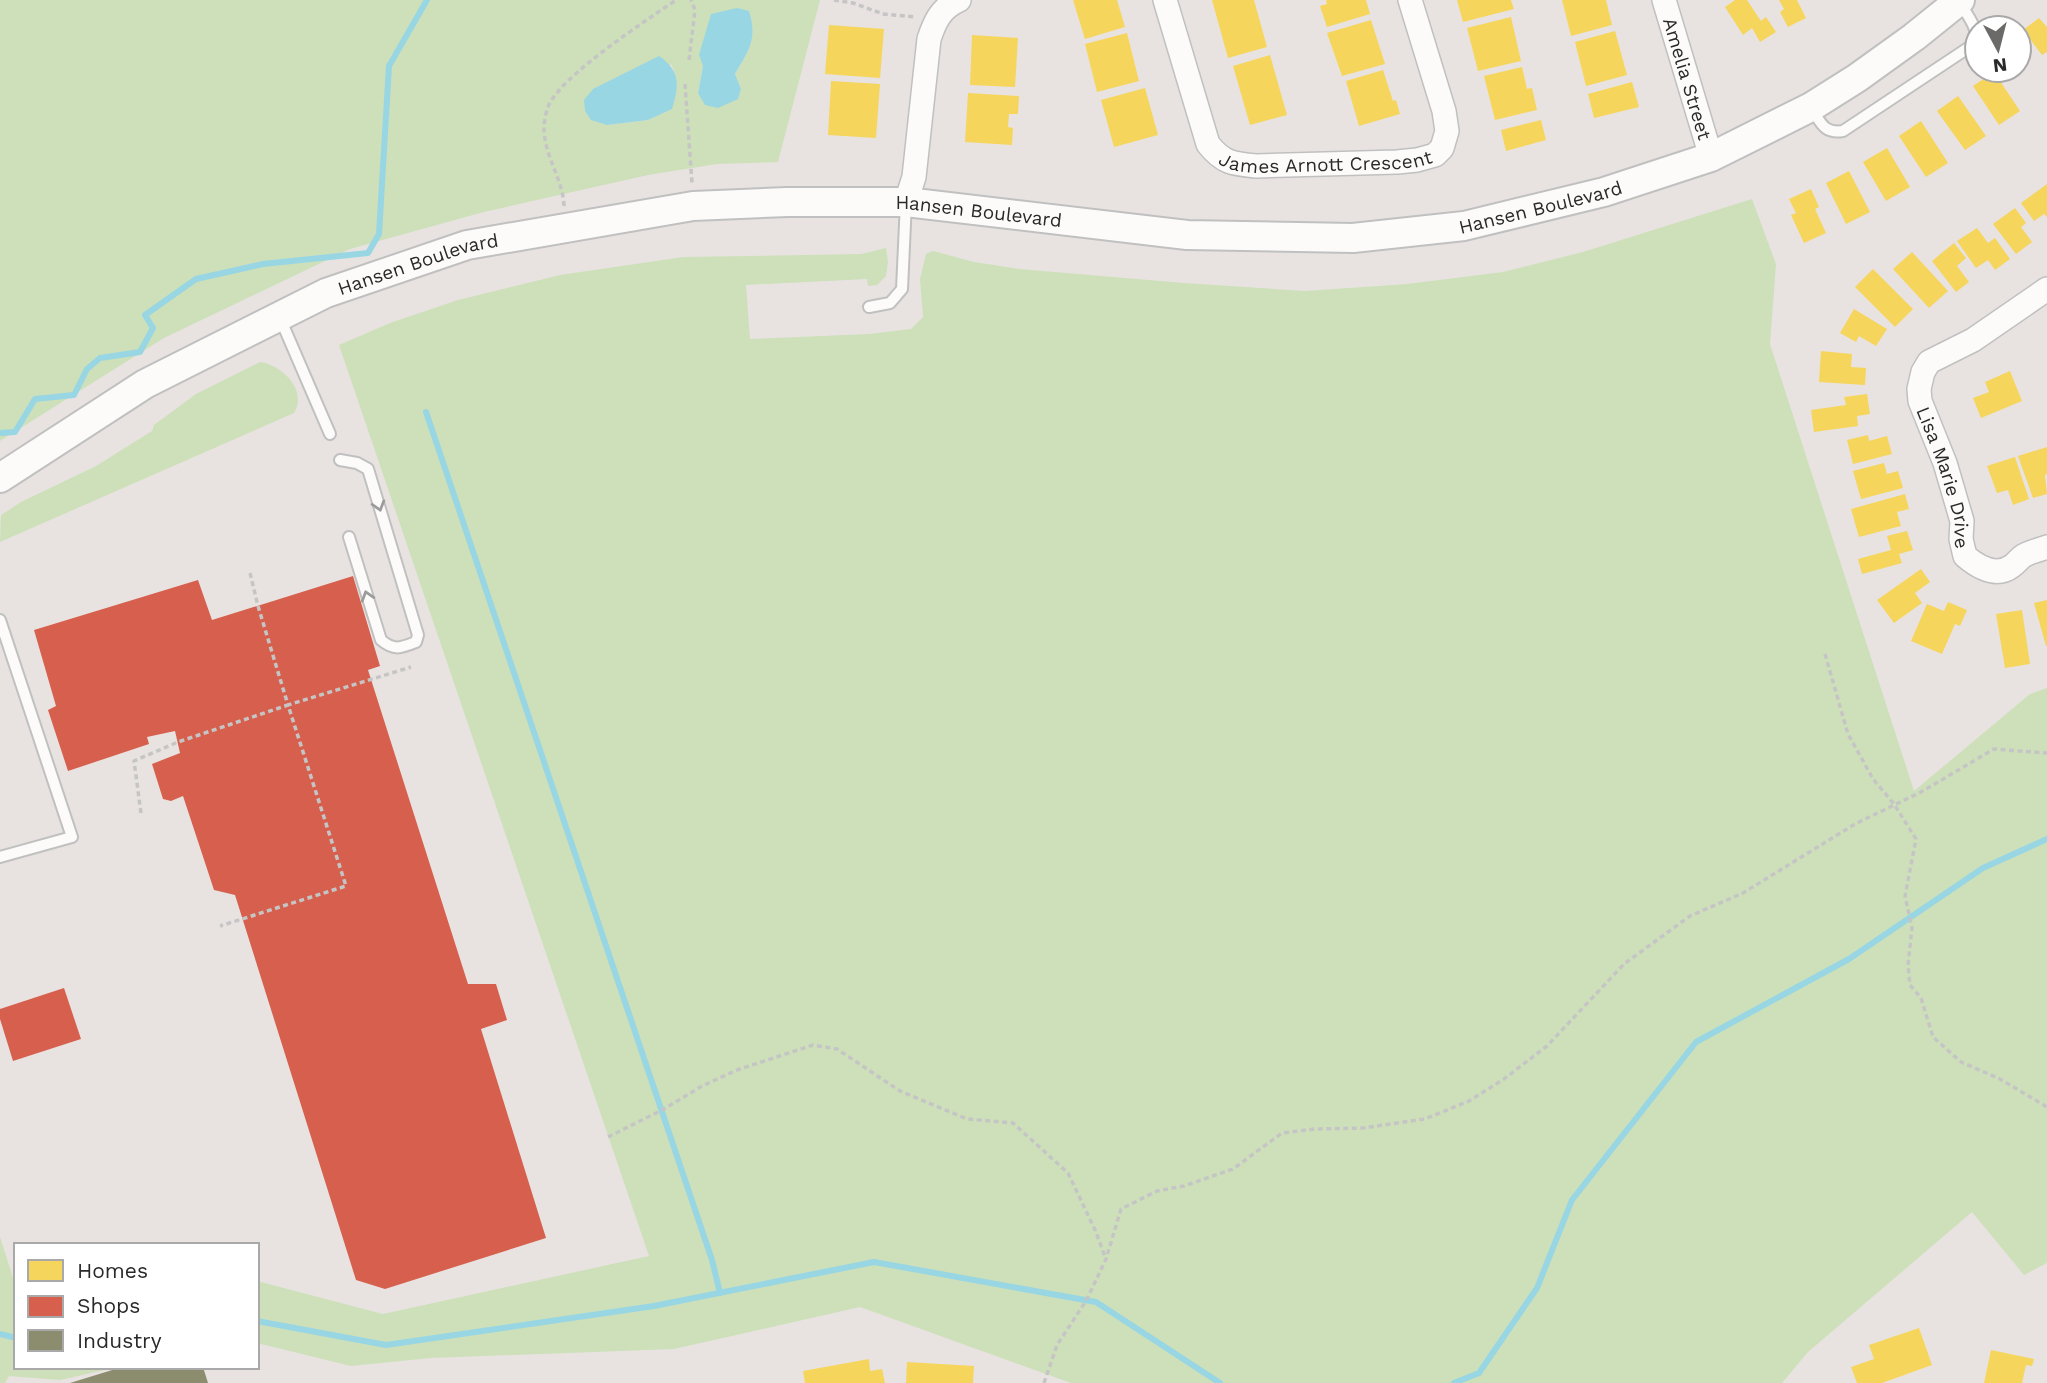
<svg xmlns="http://www.w3.org/2000/svg" width="2047" height="1383" font-family="'Work Sans',sans-serif">
  <rect width="100%" height="100%" fill="#e8e3e0"/>
  <g fill="#cde0ba" fill-rule="evenodd">
    <path d="M0,0h820l-42,162 -61,2 -69,11 -164,37 -134,37 -186,89 -164,103zM749,11c9,28 0,39 -14,63l6,15 -43,3 5,-26zM671,64c8,16 6,28 0,45l-23,11 -41,5z"/>
    <path d="M1752,199l24,65 -6,80 144,447 116,-97 17,-6v575l-23,12 -52,-63 -164,140 -26,31h-711l-211,-76 -186,42 -243,9 -80,8 -94,-23v-62l126,33 266,-58 -310,-911 51,-22 68,-23 102,-25 123,-18 178,-3 25,-6 2,14 -2,14 -9,9 -9,1 -1,-7 -121,6 4,54 119,-5 42,-5 12,-12 -3,-38 6,-25 7,-3 41,11 45,7 165,14 121,8 102,-7 96,-12 80,-20z"/>
    <path d="M260,362c22,3 48,28 34,51l-294,129 1,-27 20,-13 75,-36 56,-35 2,-6 42,-31z"/>
    <path d="M0,1237l16,50v80h102l-58,13 -51,-4 -4,7h-5z"/>
  </g>
  <g fill="#98d6e4">
    <path d="M737,8l12,3c9,28 0,39 -14,63l6,15 -3,10 -20,9 -13,-3 -7,-12 5,-27 -4,-11 12,-41z"/>
    <path d="M659,56c22,15 20,30 13,53l-24,11 -41,5 -16,-5 -6,-9 -1,-11 9,-11z"/>
  </g>
  <g fill="#f6d55c">
    <path d="M1073,0h44l8,27 -40,12z"/>
    <path d="M1212,0h42l13,47 -39,11z"/>
    <path d="M1326,0h40l4,14 -43,13 -7,-21 7,-2z"/>
    <path d="M1457,0h54l3,9 -51,13z"/>
    <path d="M1562,0h44l6,25 -41,11z"/>
    <path d="M1735,0h12l14,21 5,-4 10,15 -16,10 -8,-14 -9,7 -18,-28z"/>
    <path d="M1779,0h18l9,18 -18,9 -8,-15 4,-3z"/>
    <path d="M1511,17l10,44 -43,10 -11,-43z"/>
    <path d="M2039,18l8,9v25l-5,3 -19,-25z"/>
    <path d="M1371,20l14,44 -43,12 -15,-43z"/>
    <path d="M829,25l55,4 -4,49 -55,-4z"/>
    <path d="M1615,31l12,44 -41,11 -11,-44z"/>
    <path d="M1127,33l12,48 -42,11 -12,-48z"/>
    <path d="M972,35l46,3 -3,49 -45,-2z"/>
    <path d="M1270,55l17,60 -37,10 -17,-59z"/>
    <path d="M1522,67l5,22 5,-1 5,22 -42,10 -11,-44z"/>
    <path d="M1383,70l10,31 3,-1 4,14 -41,12 -13,-45z"/>
    <path d="M1994,72l26,39 -21,14 -26,-39z"/>
    <path d="M831,81l49,3 -4,54 -48,-3z"/>
    <path d="M1632,82l7,25 -45,11 -6,-24z"/>
    <path d="M1145,88l13,47 -44,12 -13,-47z"/>
    <path d="M968,93l51,3 -1,18h-9l-1,13 5,1 -1,17 -47,-3z"/>
    <path d="M1958,96l28,40 -21,14 -28,-39z"/>
    <path d="M1541,120l5,20 -40,11 -5,-21z"/>
    <path d="M1921,121l27,42 -22,14 -27,-41z"/>
    <path d="M1887,148l23,39 -24,14 -23,-39z"/>
    <path d="M1849,171l21,41 -24,12 -20,-41z"/>
    <path d="M2047,184v33l-3,-3 -10,7 -13,-18z"/>
    <path d="M1811,189l8,18 -4,2 11,24 -22,10 -13,-28 5,-2 -7,-14z"/>
    <path d="M2015,208l11,15 -5,4 11,15 -16,12 -23,-30z"/>
    <path d="M1977,228l11,15 7,-5 15,21 -15,11 -7,-10 -12,8 -19,-27z"/>
    <path d="M1954,243l12,15 -9,8 12,16 -13,10 -24,-31z"/>
    <path d="M1912,252l36,39 -19,17 -36,-39z"/>
    <path d="M1873,269l40,40 -18,18 -40,-40z"/>
    <path d="M1854,309l33,20 -11,17 -17,-10 -3,6 -16,-9z"/>
    <path d="M1821,351l31,3 -1,13 15,1 -1,17 -46,-3z"/>
    <path d="M2010,371l12,30 -41,17 -8,-20 16,-6 -4,-10z"/>
    <path d="M1867,394l3,20 -13,2 1,10 -44,6 -3,-22 35,-5 -2,-8z"/>
    <path d="M1868,435l1,6 18,-5 5,18 -39,10 -6,-24z"/>
    <path d="M2047,447v27l-2,1 2,19 -14,4 -15,-42z"/>
    <path d="M2015,457l14,42 -16,6 -5,-15 -11,3 -10,-27z"/>
    <path d="M1884,463l3,11 11,-3 5,17 -42,11 -8,-28z"/>
    <path d="M1905,494l4,15 -12,3 4,14 -42,11 -8,-28z"/>
    <path d="M1907,531l6,19 -14,4 3,9 -40,11 -4,-15 33,-9 -4,-14z"/>
    <path d="M1921,569l9,13 -15,11 7,10 -28,20 -17,-23z"/>
    <path d="M2047,600v46h-1l-12,-43z"/>
    <path d="M1948,602l19,8 -7,16 -5,-2 -13,30 -31,-13 16,-37 17,7z"/>
    <path d="M2022,610l8,54 -25,4 -9,-54z"/>
    <path d="M1919,1328l13,37 -50,18h-25l-6,-16 23,-8 -5,-14z"/>
    <path d="M1991,1350l43,9 -2,7 -6,-1 -4,18h-38z"/>
    <path d="M869,1359l1,12 12,-2 3,14h-80l-2,-12z"/>
    <path d="M907,1362l67,4 -1,17h-67z"/>
  </g>
  <g fill="#d6604d">
    <path d="M353,576l27,90 -12,4 100,314h28l11,36 -26,9 65,209 -161,51 -29,-9 -121,-385 -21,-5 -31,-94 -12,5 -8,-2 -11,-35 28,-11 -5,-22 -28,6 2,7 -81,27 -20,-61 8,-4 -22,-76 164,-50 14,40z"/>
    <path d="M64,988l17,51 -68,22 -13,-42v-10z"/>
  </g>
  <path fill="#8c8c6e" d="M122,1367h81l5,16h-138z"/>
  <g fill="none" stroke-linecap="round" stroke-linejoin="round">
    <g stroke="#98d6e4" stroke-width="6">
      <path d="M426,412l286,848 8,33"/>
      <path d="M0,433l15,-1 20,-33 39,-4 13,-26 13,-11 40,-6 13,-24 -8,-13 51,-36 67,-15 105,-11 11,-19 10,-168 38,-66"/>
      <path d="M257,1321l129,24 268,-39 220,-44 222,40 124,81"/>
      <path d="M0,1334l16,4"/>
      <path d="M1454,1383l25,-10 58,-85 35,-88 124,-158 153,-83 134,-91 64,-29"/>
    </g>
    <defs>
      <g id="service">
        <path d="M1812,109c9,14 12,25 31,22l128,-85c12,-14 -3,-29 -11,-43"/>
        <path d="M869,307l21,-4 12,-14 4,-87"/>
        <path d="M280,318l50,116"/>
        <path d="M340,460l17,3 11,6 50,166 -2,7c-15,6 -22,9 -35,-2l-32,-103"/>
        <path d="M0,620l72,217 -72,20"/>
      </g>
      <g id="minor">
        <path id="s1" d="M1165,0l43,144c15,19 25,20 48,22l141,-4 20,-2 18,-5 7,-7 5,-17 -3,-20 -34,-111"/>
        <path id="s2" d="M1664,0l47,157"/>
        <path d="M906,202l8,-25 15,-138c6,-18 12,-31 30,-39"/>
        <path id="s3" d="M2047,289l-74,51 -44,22 -6,10 -4,17 1,12 25,62 17,58 -1,18 4,17c13,11 31,22 47,10 5,-3 8,-9 13,-11 7,-4 15,-5 22,-8"/>
      </g>
      <g id="tertiary">
        <path id="s4" d="M0,478l145,-94 181,-91 141,-48 226,-39 94,-4h119l281,33 166,3 111,-12 140,-34 107,-35 100,-50 46,-29 57,-41 46,-37"/>
      </g>
    </defs>
    <use href="#service" stroke="#c1c0c1" stroke-width="14"/>
    <use href="#minor" stroke="#c1c0c1" stroke-width="26"/>
    <use href="#tertiary" stroke="#c1c0c1" stroke-width="32"/>
    <g stroke="#c6c5c5" stroke-width="3.5" stroke-dasharray="5 3.5" stroke-linecap="butt">
      <path d="M834,0l19,3 30,11 32,3"/>
      <path d="M689,60l6,-50 -4,-10"/>
      <path d="M685,84l7,99"/>
      <path d="M564,206c-1,-27 -20,-50 -20,-78 0,-6 2,-16 4,-21 12,-31 99,-87 128,-107"/>
      <path d="M250,573l8,33 30,99 123,-38"/>
      <path d="M1825,654l23,80 25,45 21,25 22,35 -11,57 7,32 -4,37 2,20 11,13 12,39 28,25 39,17 47,28"/>
      <path d="M141,813l-7,-52 44,-19 110,-37 58,181 -126,40"/>
      <path d="M608,1137l56,-28 38,-23 35,-16 76,-25 24,4 63,42 67,28 46,4 55,50 28,59 9,25"/>
      <path d="M1044,1383l13,-38 29,-44 20,-42 15,-50 36,-18 27,-5 49,-17 49,-36 33,-4 48,-1 62,-9 44,-18 35,-22 43,-33 77,-82 66,-48 53,-23 112,-69 66,-32 73,-43 53,4"/>
    </g>
    <use href="#service" stroke="#fcfbfa" stroke-width="10"/>
    <use href="#minor" stroke="#fcfbfa" stroke-width="23"/>
    <use href="#tertiary" stroke="#fcfbfa" stroke-width="28"/>
  </g>
  <defs><path id="oneway-chevron" d="M-2-3.5L2.5 0L-2 3.5" fill="none" stroke-width="1.6" stroke-linecap="round" stroke-linejoin="round" transform="scale(1.75)"/></defs>
  <g stroke="#9d9c9c">
    <use href="#oneway-chevron" transform="translate(379 506) rotate(73)"/>
    <use href="#oneway-chevron" transform="translate(367 596) rotate(-107)"/>
  </g>
  <g text-anchor="middle" dominant-baseline="central" stroke-width="7" stroke-linejoin="round" paint-order="stroke">
    <g font-size="19" fill="#292929" stroke="#fff">
      <text stroke="none"><textPath href="#s2" startOffset="82">Amelia Street</textPath></text>
      <text stroke="none"><textPath href="#s1" startOffset="275">James Arnott Crescent</textPath></text>
      <text stroke="none"><textPath href="#s4" startOffset="1606">Hansen Boulevard</textPath></text>
      <text stroke="none"><textPath href="#s4" startOffset="1040">Hansen Boulevard</textPath></text>
      <text stroke="none"><textPath href="#s4" startOffset="472">Hansen Boulevard</textPath></text>
      <text stroke="none"><textPath href="#s3" startOffset="261">Lisa Marie Drive</textPath></text>
    </g>
  </g>
  <rect x="14" y="1243" width="245" height="126" fill="#ffffff" stroke="#a9a9a9" stroke-width="2"/>
  <rect x="28" y="1260" width="35" height="21" fill="#f6d55c" stroke="#a9a9a9" stroke-width="2"/>
  <text x="77" y="1278" font-size="21" fill="#292929">Homes</text>
  <rect x="28" y="1296" width="35" height="21" fill="#d6604d" stroke="#a9a9a9" stroke-width="2"/>
  <text x="77" y="1313" font-size="21" fill="#292929">Shops</text>
  <rect x="28" y="1330" width="35" height="21" fill="#8c8c6e" stroke="#a9a9a9" stroke-width="2"/>
  <text x="77" y="1348" font-size="21" fill="#292929">Industry</text>
  <g transform="translate(1998 49) rotate(173)"><circle r="33" fill="#ffffff" stroke="#a9a9a9" stroke-width="2"/>
  <path d="M0-5L12 26L0 18L-12 26Z" fill="#6c6a69"/>
  <text y="-10" font-size="19" font-weight="bold" text-anchor="middle" fill="#292929">N</text>
  </g>
</svg>
